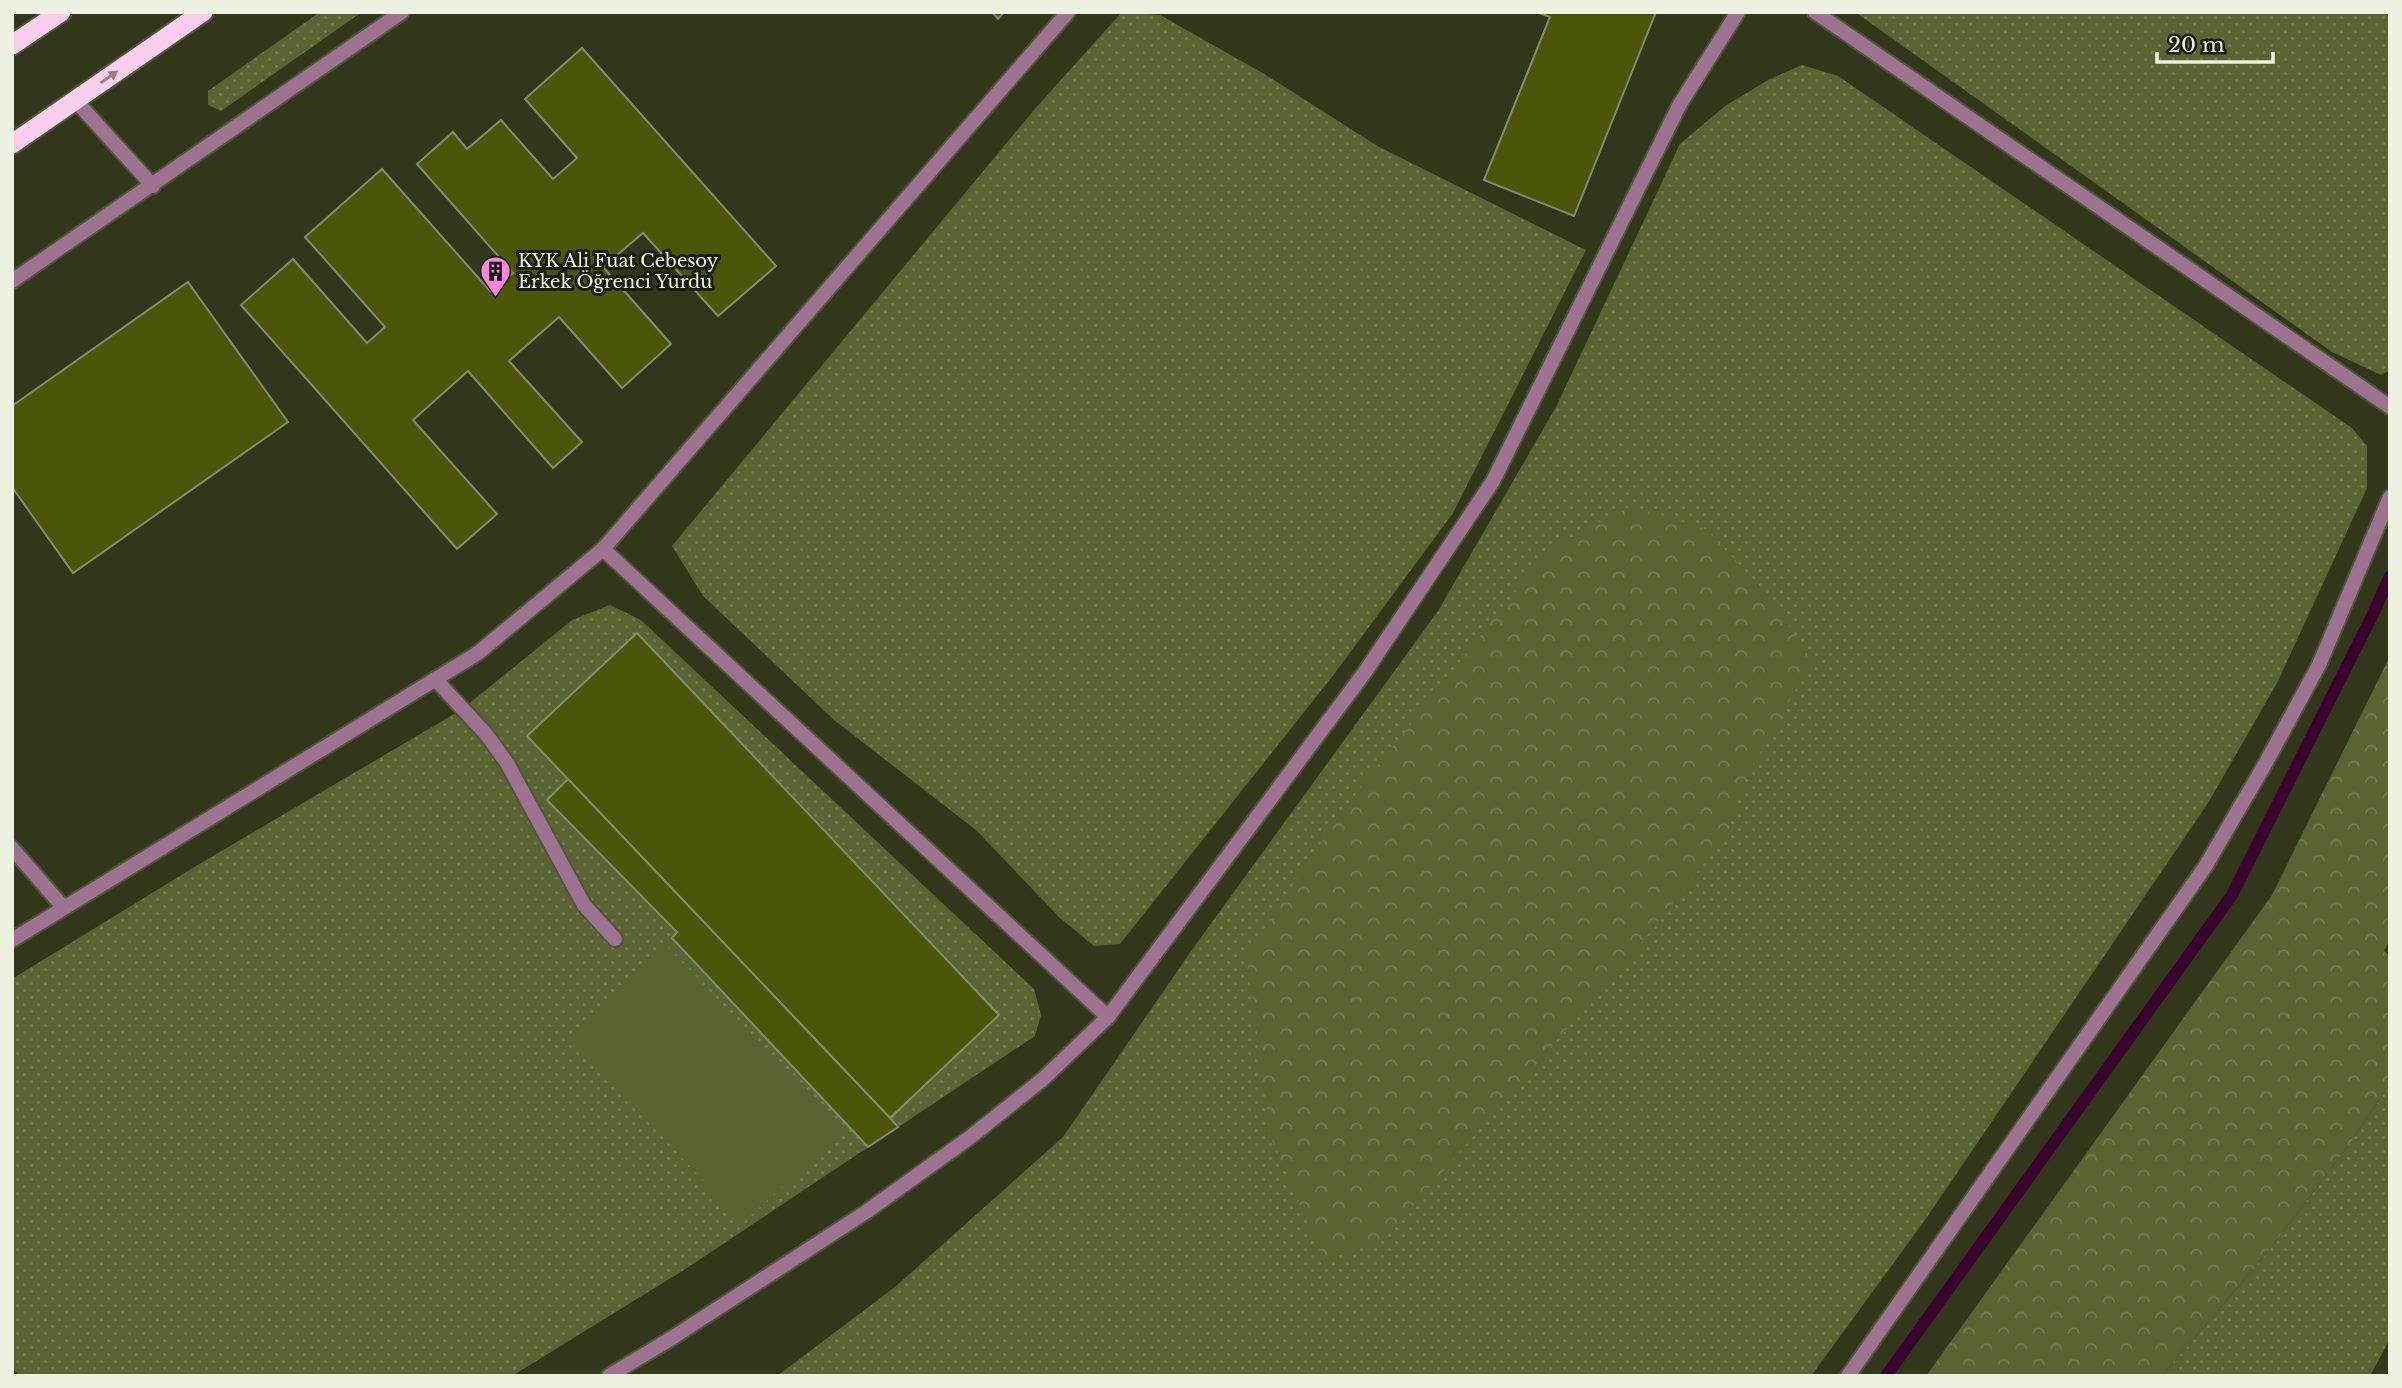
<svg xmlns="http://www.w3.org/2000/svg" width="2402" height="1388" font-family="'Libre Baskerville',serif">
  <defs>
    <pattern id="grass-dots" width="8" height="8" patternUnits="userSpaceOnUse" patternTransform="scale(1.75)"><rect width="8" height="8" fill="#596432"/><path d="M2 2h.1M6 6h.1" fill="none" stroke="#717b4f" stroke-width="1.8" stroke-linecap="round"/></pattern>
    <pattern id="forest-crowns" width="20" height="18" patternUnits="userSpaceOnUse" patternTransform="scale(1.75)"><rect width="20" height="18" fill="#596432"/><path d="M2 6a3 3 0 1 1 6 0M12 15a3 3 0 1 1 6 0" fill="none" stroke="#717b4f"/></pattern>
  </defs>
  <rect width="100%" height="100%" fill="#32371c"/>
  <g fill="url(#grass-dots)">
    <path d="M320,12h42l-141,99 -13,-6v-14z"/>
    <path d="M1122,12l38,3 106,60 113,72 207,103 -133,263 -118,160 -215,271 -26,2 -34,-28 -84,-88 -142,-110 -131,-124 -31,-50 362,-436z"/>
    <path d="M1855,12h535v358l-9,5 -49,-23z"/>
    <path d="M1802,65l36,11 514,352 15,18v42l-90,195 -69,120 -283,417 -114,156h-1034l118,-89 168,-150 131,-190 244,-336 118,-204 124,-263 45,-38 43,-26z"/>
    <path d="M610,605l31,15 393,369 7,26 -6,21 -348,232 -175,108h-492l-8,-9v-388l184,-113 265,-156 111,-90z"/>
    <path d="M2390,1084v255l-20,37h-208l105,-123 82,-108z"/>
  </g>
  <g fill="url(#forest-crowns)">
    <path d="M1631,506l75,23 65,69 41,63 -65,115 -21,60 -92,116 -250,287 -61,20 -53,-124 -24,-179 96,-145 207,-262z"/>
    <path d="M2390,656v284l-6,11 6,5v128l-41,61 -82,108 -105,123h-236l346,-481z"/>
  </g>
  <path fill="#596432" d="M667,946l174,185 -98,92 -174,-186z"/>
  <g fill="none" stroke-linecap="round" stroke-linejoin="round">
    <path stroke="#39052e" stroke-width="12" d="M1886,1376l346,-481 140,-279 18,-40"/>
  </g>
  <g fill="#4b560b" stroke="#848b6d" stroke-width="2">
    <path d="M992,12h12l-6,7z"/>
    <path d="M1537,12h119l-82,204 -90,-36 66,-163z"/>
    <path d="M582,48l194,218 -58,50 -75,-83 -40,34 68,77 -49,44 -63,-71 -50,44 73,81 -29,26 -85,-97 -55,49 84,94 -40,35 -216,-244 52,-46 74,84 18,-16 -80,-90 77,-68 109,123 22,-19 -96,-109 36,-32 14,17 34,-29 52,59 24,-21 -52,-59z"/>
    <path d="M188,282l100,140 -215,151 -61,-86v-81z"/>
    <path d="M637,633l362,382 -109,103 -363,-382z"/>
    <path d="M568,779l322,339 8,9 -30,20 -196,-209 5,-6 -130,-132z"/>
  </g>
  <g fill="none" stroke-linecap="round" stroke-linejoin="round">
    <defs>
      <g id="service">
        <path d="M1815,12l575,395"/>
        <path d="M75,100l78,86"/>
        <path d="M12,281l390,-269"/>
        <path d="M435,679l51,55 21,29 77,142 31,34"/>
        <path d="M12,848l51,59"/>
        <path d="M1108,1017l257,-345 128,-191 187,-377 58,-92"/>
        <path d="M1848,1376l357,-509 59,-101 55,-101 71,-168"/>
      </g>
      <g id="minor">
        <path d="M603,549l505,468 -65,62 -74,59 -103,74 -194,126 -63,38"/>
        <path d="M12,940l466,-287 125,-104 465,-537"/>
      </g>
      <g id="trunk">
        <path d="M12,45l49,-33"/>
        <path d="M12,144l191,-132"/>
      </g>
    </defs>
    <use href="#service" stroke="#50553b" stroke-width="18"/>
    <use href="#minor" stroke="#50553b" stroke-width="18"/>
    <use href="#trunk" stroke="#50553b" stroke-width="23"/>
    <use href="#service" stroke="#9e7291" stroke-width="14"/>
    <use href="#minor" stroke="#9e7291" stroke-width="14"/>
    <use href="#trunk" stroke="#fcceee" stroke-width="19"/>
  </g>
  <defs><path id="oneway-solid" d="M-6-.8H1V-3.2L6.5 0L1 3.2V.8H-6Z" transform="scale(1.75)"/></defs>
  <use fill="#977e8b" href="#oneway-solid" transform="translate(109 77) rotate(-35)"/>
  <defs>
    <symbol id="building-pin" viewBox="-11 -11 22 30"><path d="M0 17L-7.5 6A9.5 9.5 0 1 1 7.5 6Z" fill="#fe85df" stroke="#1b1d11"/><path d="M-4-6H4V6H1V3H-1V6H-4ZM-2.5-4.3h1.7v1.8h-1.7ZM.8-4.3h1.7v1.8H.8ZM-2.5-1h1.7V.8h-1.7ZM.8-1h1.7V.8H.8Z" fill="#111"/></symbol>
  </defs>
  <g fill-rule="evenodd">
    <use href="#building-pin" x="478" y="254" width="35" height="47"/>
  </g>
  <g text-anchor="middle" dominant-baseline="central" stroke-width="6" stroke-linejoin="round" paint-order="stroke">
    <g font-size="18" fill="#ecf1e0" stroke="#1b1d11" text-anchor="start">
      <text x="518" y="261">KYK Ali Fuat Cebesoy<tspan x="518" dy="21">Erkek Öğrenci Yurdu</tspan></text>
    </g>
  </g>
  <rect width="2402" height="1388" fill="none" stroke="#ecf1e0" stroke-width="28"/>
  <path d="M2157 52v10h116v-10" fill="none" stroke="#ecf1e0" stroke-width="3.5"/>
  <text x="2168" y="52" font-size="21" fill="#ecf1e0" stroke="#1b1d11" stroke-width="5" paint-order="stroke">20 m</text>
</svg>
